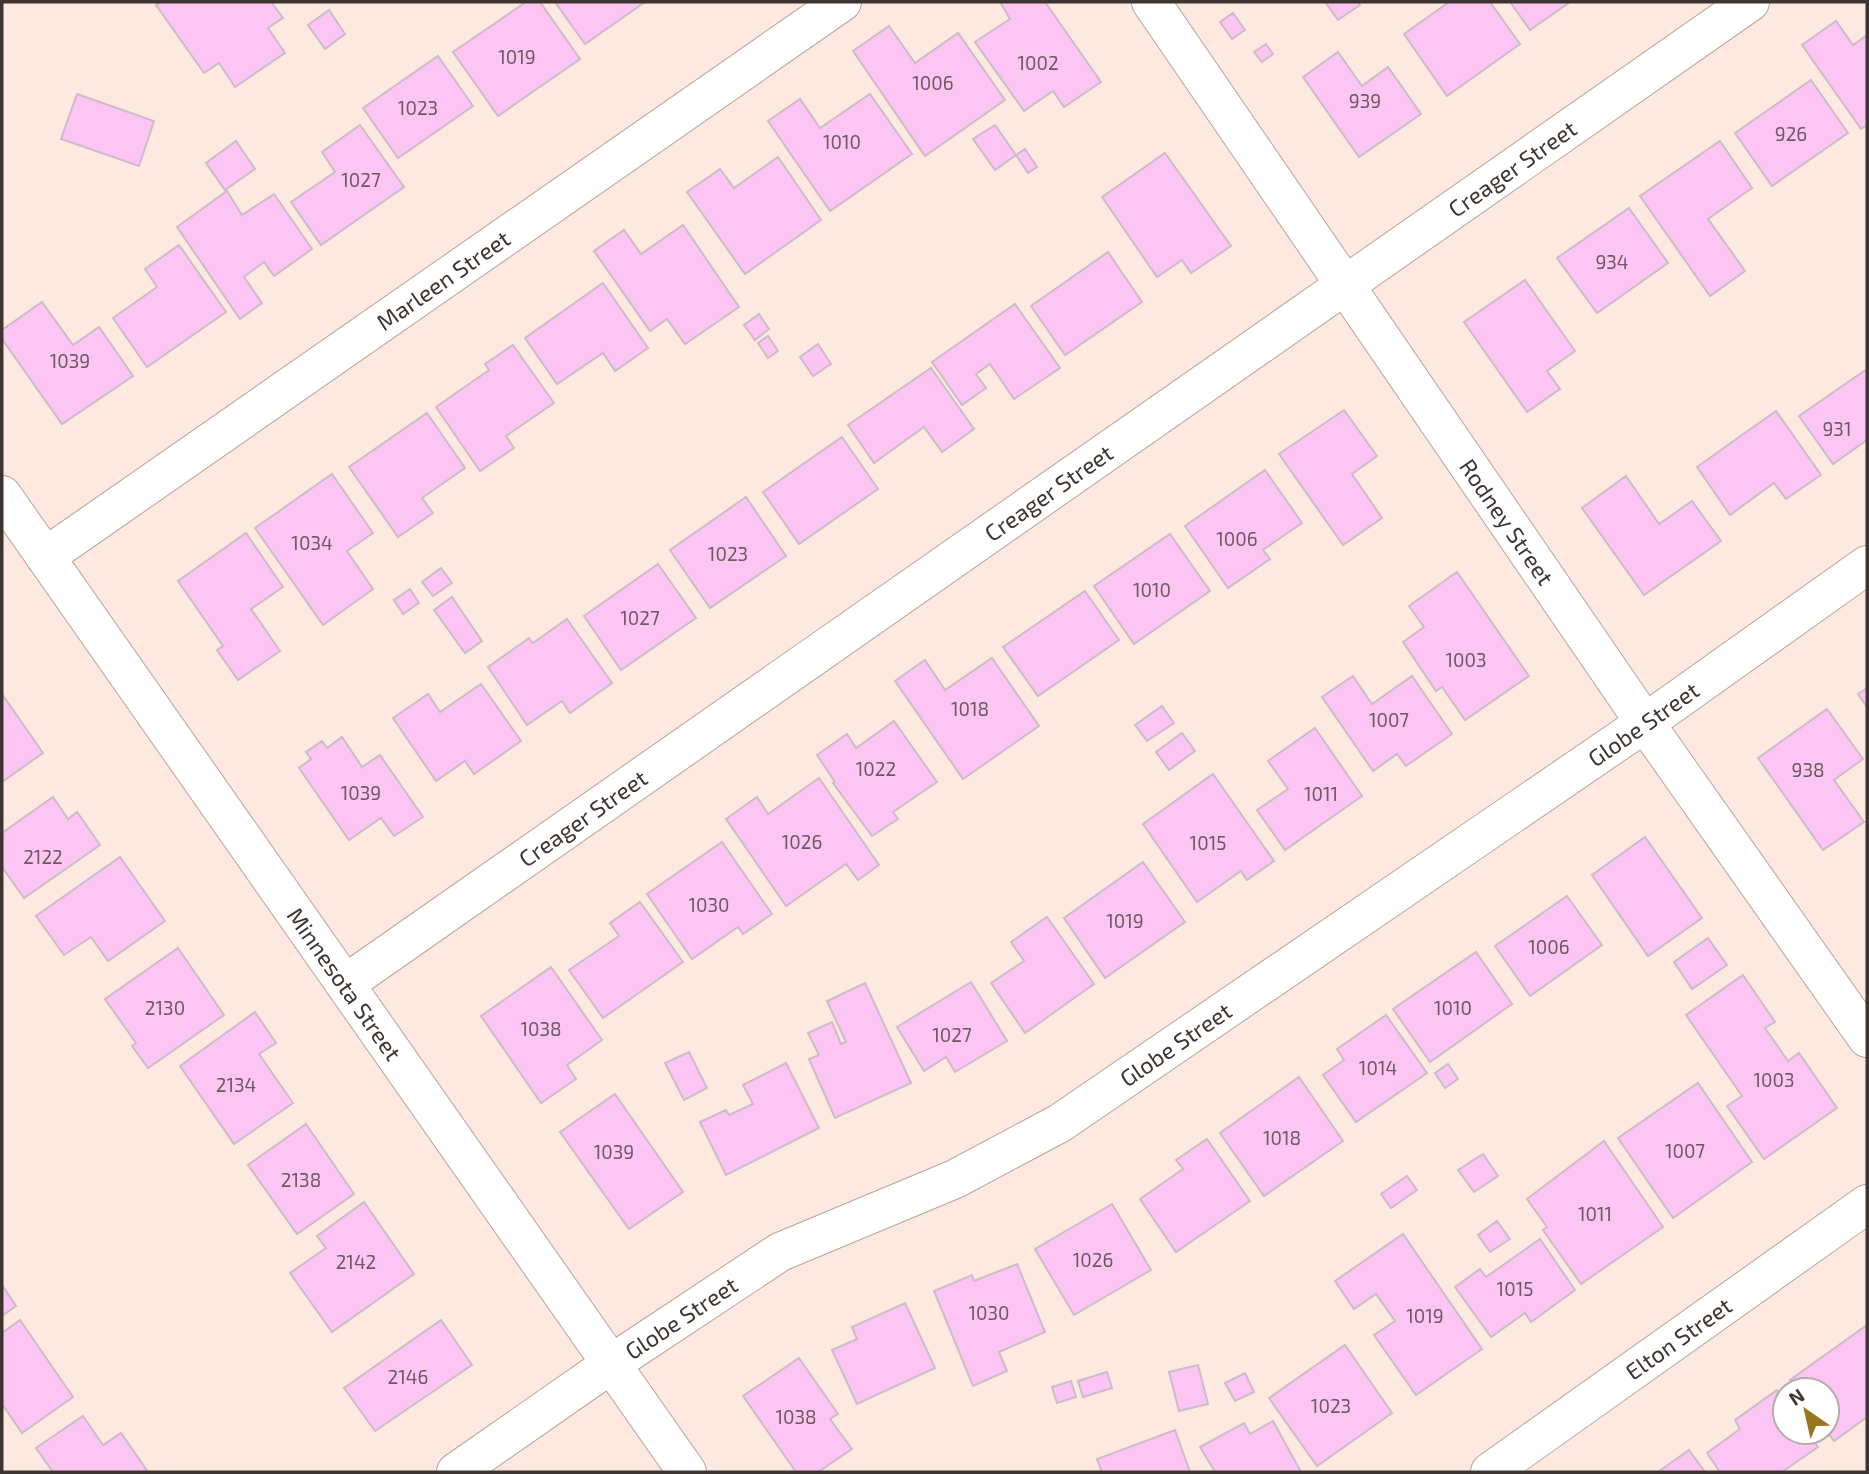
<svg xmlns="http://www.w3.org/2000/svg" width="1869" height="1474" font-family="'Exo 2',sans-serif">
  <rect width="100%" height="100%" fill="#fee9e1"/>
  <g fill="#fcc5f3" stroke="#ccbcc9" stroke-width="2">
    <path d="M161,2h110l12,16 -15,10 17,25 -50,34 -16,-24 -15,10 -48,-68z"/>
    <path d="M526,2h14l40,57 -82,57 -45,-64z"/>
    <path d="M555,2h90l-60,42z"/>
    <path d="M1045,2l56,80 -37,25 -11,-16 -29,20 -49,-69 35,-23 -10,-17z"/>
    <path d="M1325,2h33l2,3 -22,15z"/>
    <path d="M1449,2h41l30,42 -73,52 -43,-62z"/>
    <path d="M1510,2h60l-40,28z"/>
    <path d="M329,10l16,24 -20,15 -17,-24z"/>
    <path d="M1233,13l12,17 -13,9 -12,-17z"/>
    <path d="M1836,21l17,24 14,-10v90l-6,4 -59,-84z"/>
    <path d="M889,26l26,37 43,-30 47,67 -80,56 -72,-105z"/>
    <path d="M1266,44l7,10 -11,8 -8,-10z"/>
    <path d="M1338,52l24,34 26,-19 33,47 -62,43 -56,-80z"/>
    <path d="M438,56l35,50 -75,52 -35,-50z"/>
    <path d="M1811,80l37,53 -76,53 -37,-53z"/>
    <path d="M77,94l77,27 -15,45 -78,-27z"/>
    <path d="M870,94l42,60 -82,57 -62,-90 32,-22 20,29z"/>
    <path d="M360,125l44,62 -83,58 -30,-43 44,-30 -13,-20z"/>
    <path d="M995,125l21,30 -21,15 -22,-31z"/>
    <path d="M236,141l19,28 -30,21 -19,-27z"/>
    <path d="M1720,141l32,47 -44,31 37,52 -35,25 -70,-100z"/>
    <path d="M1025,149l12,18 -9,6 -12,-18z"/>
    <path d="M1165,153l66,93 -40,27 -9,-13 -25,17 -55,-80z"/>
    <path d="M778,157l43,63 -76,54 -58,-82 33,-23 14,19z"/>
    <path d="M227,191l15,24 32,-21 38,55 -38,27 -10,-14 -20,15 18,26 -22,16 -63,-92z"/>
    <path d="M1629,208l39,55 -71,50 -40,-55z"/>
    <path d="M683,225l56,82 -54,37 -18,-25 -17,12 -56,-80 30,-21 17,24z"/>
    <path d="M179,245l47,67 -79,55 -34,-49 44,-31 -12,-18z"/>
    <path d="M1108,252l34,50 -77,53 -34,-49z"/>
    <path d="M1525,280l50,71 -28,20 13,18 -33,23 -63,-90z"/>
    <path d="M603,283l45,65 -33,23 -12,-18 -46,31 -32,-46z"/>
    <path d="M42,302l31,43 26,-18 34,49 -71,48 -60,-85v-9z"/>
    <path d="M1015,304l45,64 -46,31 -24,-35 -14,10 10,14 -24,17 -30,-43z"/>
    <path d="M759,314l10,15 -14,11 -11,-15z"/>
    <path d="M768,336l10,15 -10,7 -10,-15z"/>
    <path d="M818,344l13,20 -18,12 -13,-19z"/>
    <path d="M513,345l41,58 -48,33 8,12 -34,23 -44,-64 53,-37 -4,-6z"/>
    <path d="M931,368l43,61 -32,23 -18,-25 -50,36 -26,-38z"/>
    <path d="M1867,369v71l-34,24 -34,-48z"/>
    <path d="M1344,410l33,46 -25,18 30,44 -39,27 -64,-91z"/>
    <path d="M1776,411l45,64 -35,24 -12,-16 -44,32 -33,-48z"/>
    <path d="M427,413l38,55 -43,30 11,15 -35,24 -49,-70z"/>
    <path d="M842,437l36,52 -79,55 -36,-52z"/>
    <path d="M1265,470l37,53 -39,27 7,9 -42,29 -43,-62z"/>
    <path d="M332,474l41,59 -26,18 26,38 -50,36 -68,-97z"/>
    <path d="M1626,476l33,48 33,-23 29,40 -77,54 -62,-87z"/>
    <path d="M746,497l40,59 -76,52 -40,-58z"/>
    <path d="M246,533l37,54 -32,22 29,42 -42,29 -21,-30 6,-4 -45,-65z"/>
    <path d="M1170,534l40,57 -76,53 -40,-58z"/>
    <path d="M658,564l38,54 -75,52 -37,-54z"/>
    <path d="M441,568l11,15 -19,13 -11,-14z"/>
    <path d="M1457,572l72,104 -64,44 -23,-33 -6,4 -33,-49 21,-15 -15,-21z"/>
    <path d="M410,589l9,14 -16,11 -9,-14z"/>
    <path d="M1085,591l34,49 -81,56 -35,-49z"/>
    <path d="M452,597l30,44 -17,12 -31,-43z"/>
    <path d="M567,619l45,64 -42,30 -8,-12 -35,24 -39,-58 41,-29 4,5z"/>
    <path d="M992,658l47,68 -76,53 -68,-98 30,-21 20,30z"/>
    <path d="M1353,676l19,28 40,-28 40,58 -46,32 -9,-12 -24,17 -51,-74z"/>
    <path d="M481,684l40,57 -47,33 -9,-13 -29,20 -43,-63 35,-24 12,18z"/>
    <path d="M1867,688v19l-9,-13z"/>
    <path d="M2,694l41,59 -41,29z"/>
    <path d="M1162,706l12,17 -27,18 -12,-16z"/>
    <path d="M1827,709l36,50 -29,21 30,42 -41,28 -65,-92z"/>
    <path d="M894,721l43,61 -44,30 5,7 -26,17 -39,-53 2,-1 -18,-27 30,-21 9,14z"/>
    <path d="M1315,728l47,68 -77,54 -28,-40 31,-21 -20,-28z"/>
    <path d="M1182,733l13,18 -26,19 -13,-18z"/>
    <path d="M342,737l20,30 18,-12 43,62 -29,19 -13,-18 -32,22 -50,-72 12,-9 -5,-7 16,-11 5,7z"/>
    <path d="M1213,774l61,87 -27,19 -6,-9 -44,31 -54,-78z"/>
    <path d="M819,778l60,87 -21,15 -12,-16 -60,42 -60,-87 31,-22 11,17z"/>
    <path d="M53,797l15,22 9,-7 23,33 -76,53 -22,-31v-34z"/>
    <path d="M1645,837l57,81 -54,38 -56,-81z"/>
    <path d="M722,842l50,72 -29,20 -5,-7 -46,32 -45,-65z"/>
    <path d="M120,857l45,64 -57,40 -17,-24 -27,18 -28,-39z"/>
    <path d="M1143,862l42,60 -80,56 -41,-60z"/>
    <path d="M1567,896l35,49 -72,51 -35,-50z"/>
    <path d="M640,902l43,60 -80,56 -34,-48 50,-34 -9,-13z"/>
    <path d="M1047,917l47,67 -69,49 -34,-50 33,-22 -13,-19z"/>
    <path d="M1708,938l19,27 -35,24 -18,-27z"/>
    <path d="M178,948l46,67 -76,53 -16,-22 4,-3 -31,-44z"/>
    <path d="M1476,952l36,52 -82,58 -37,-53z"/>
    <path d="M551,967l51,73 -35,25 9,14 -35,24 -60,-87z"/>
    <path d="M1743,975l32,47 -10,6 23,33 11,-8 38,55 -73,51 -37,-53 15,-10 -56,-81z"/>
    <path d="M971,982l36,59 -52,31 -9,-15 -22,14 -27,-44z"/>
    <path d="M865,983l46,100 -76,35 -26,-59 10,-4 -11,-22 24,-11 9,22 5,-2 -19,-41z"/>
    <path d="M255,1012l21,31 -17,11 34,49 -59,41 -54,-78z"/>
    <path d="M1386,1015l41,58 -71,49 -33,-47 21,-15 -7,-11z"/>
    <path d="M689,1052l18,36 -23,12 -19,-37z"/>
    <path d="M786,1063l33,65 -93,47 -26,-53 26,-12 3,5 24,-11 -10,-19z"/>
    <path d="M1448,1064l10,15 -13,9 -10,-15z"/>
    <path d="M1299,1077l44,64 -79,55 -44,-63z"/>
    <path d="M1698,1083l54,79 -79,56 -55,-80z"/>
    <path d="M615,1094l68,98 -54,37 -69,-97z"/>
    <path d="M306,1124l48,70 -57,40 -49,-69z"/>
    <path d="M1207,1139l43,62 -74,51 -36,-53 43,-30 -7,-9z"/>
    <path d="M1604,1141l59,86 -82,57 -38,-54 4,-3 -20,-28z"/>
    <path d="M1483,1154l15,22 -24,16 -16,-22z"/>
    <path d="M1407,1176l10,14 -26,18 -10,-14z"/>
    <path d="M364,1202l50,72 -82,58 -42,-59 36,-25 -9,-12z"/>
    <path d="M1112,1204l39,66 -77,45 -39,-66z"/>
    <path d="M1497,1221l13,18 -20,13 -12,-17z"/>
    <path d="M1403,1234l79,115 -66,46 -42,-60 21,-14 -19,-27 -22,15 -19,-28z"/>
    <path d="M1540,1239l35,51 -44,32 -6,-9 -34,24 -36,-50 25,-18 6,8z"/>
    <path d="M1017,1264l28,68 -46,20 8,19 -34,15 -39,-95 38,-16 2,6z"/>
    <path d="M2,1285l14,21 -14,10z"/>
    <path d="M905,1303l30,65 -78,36 -25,-54 25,-11 -5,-12z"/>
    <path d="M20,1320l53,77 -51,36 -20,-29v-71z"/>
    <path d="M441,1320l31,45 -97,66 -31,-43z"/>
    <path d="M1867,1325v92l-33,24 -7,-10v-41h-29l-8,-10z"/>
    <path d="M1345,1345l47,68 -75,53 -48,-68z"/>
    <path d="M799,1358l39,56 -8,5 22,30 -34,23h-22l-53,-76z"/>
    <path d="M1198,1365l10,39 -29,7 -10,-39z"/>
    <path d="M1107,1372l5,16 -29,9 -5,-16z"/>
    <path d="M1245,1373l9,19 -19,9 -10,-18z"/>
    <path d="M1071,1381l5,16 -19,6 -5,-16z"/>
    <path d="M1777,1390l8,11v31h22l11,15 -36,25h-62l-13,-19 33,-24 -5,-9z"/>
    <path d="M83,1416l20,29 18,-12 27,39h-95l-17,-24z"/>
    <path d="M1273,1421l28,51h-86l-15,-25 44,-24 6,11z"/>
    <path d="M1175,1430l15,42h-88l-5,-13z"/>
    <path d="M1689,1450l16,22h-47z"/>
  </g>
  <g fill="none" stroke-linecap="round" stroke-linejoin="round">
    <defs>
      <g id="minor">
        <path id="s1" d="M1151,2l494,721 222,315"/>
        <path id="s2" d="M2,495l685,977"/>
        <path id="s3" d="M45,557l797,-555"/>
        <path id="s4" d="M345,984l1405,-982"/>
        <path id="s5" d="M456,1472l155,-108 169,-112 175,-73 105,-56 585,-400 222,-158"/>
        <path id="s6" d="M1490,1472l377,-268"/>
      </g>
    </defs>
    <use href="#minor" stroke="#b8a49c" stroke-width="40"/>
    <use href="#minor" stroke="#fff" stroke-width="38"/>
  </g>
  <g text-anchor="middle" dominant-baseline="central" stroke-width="6" stroke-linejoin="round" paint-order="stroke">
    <g font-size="19" fill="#6d5962">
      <text x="517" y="56">1019</text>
      <text x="1038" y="62">1002</text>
      <text x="933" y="82">1006</text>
      <text x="1365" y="100">939</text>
      <text x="418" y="107">1023</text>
      <text x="1791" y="133">926</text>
      <text x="842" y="141">1010</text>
      <text x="361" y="179">1027</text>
      <text x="1612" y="261">934</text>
      <text x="70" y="360">1039</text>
      <text x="1837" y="428">931</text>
      <text x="1237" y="538">1006</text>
      <text x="312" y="542">1034</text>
      <text x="728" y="553">1023</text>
      <text x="1152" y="589">1010</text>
      <text x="640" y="617">1027</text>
      <text x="1466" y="659">1003</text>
      <text x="970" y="708">1018</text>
      <text x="1389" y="719">1007</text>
      <text x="876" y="768">1022</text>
      <text x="1808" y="769">938</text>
      <text x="361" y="792">1039</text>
      <text x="1321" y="793">1011</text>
      <text x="802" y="841">1026</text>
      <text x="1208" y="842">1015</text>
      <text x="43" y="856">2122</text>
      <text x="709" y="904">1030</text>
      <text x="1125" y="920">1019</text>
      <text x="1549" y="946">1006</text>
      <text x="165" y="1007">2130</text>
      <text x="1453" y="1007">1010</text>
      <text x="541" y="1028">1038</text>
      <text x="952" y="1034">1027</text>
      <text x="1378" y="1067">1014</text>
      <text x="1774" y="1079">1003</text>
      <text x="236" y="1084">2134</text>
      <text x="1282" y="1137">1018</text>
      <text x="1685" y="1150">1007</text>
      <text x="614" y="1151">1039</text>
      <text x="301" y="1179">2138</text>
      <text x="1595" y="1213">1011</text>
      <text x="1093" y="1259">1026</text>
      <text x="356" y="1261">2142</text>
      <text x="1515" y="1288">1015</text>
      <text x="989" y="1312">1030</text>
      <text x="1425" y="1315">1019</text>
      <text x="408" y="1376">2146</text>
      <text x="1331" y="1405">1023</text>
      <text x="796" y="1416">1038</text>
    </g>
    <g font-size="23" fill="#3d3531" stroke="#fff">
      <text stroke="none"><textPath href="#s4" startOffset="1424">Creager Street</textPath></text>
      <text stroke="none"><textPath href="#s3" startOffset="485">Marleen Street</textPath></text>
      <text stroke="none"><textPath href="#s4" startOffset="858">Creager Street</textPath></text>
      <text stroke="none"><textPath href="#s1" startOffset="630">Rodney Street</textPath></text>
      <text stroke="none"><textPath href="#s5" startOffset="1407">Globe Street</textPath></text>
      <text stroke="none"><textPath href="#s4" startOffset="290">Creager Street</textPath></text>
      <text stroke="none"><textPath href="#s2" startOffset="597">Minnesota Street</textPath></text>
      <text stroke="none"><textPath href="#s5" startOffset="840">Globe Street</textPath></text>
      <text stroke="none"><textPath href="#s5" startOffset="273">Globe Street</textPath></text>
      <text stroke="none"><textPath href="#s6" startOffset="231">Elton Street</textPath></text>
    </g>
  </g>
  <rect width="1869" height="1474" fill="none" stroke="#3d3531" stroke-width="7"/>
  <g transform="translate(1806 1411) rotate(326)"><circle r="33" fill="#ffffff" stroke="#b1aead" stroke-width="2"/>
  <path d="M0-5L12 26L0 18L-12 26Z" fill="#997720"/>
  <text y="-10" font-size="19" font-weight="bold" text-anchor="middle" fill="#3d3531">N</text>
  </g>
</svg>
